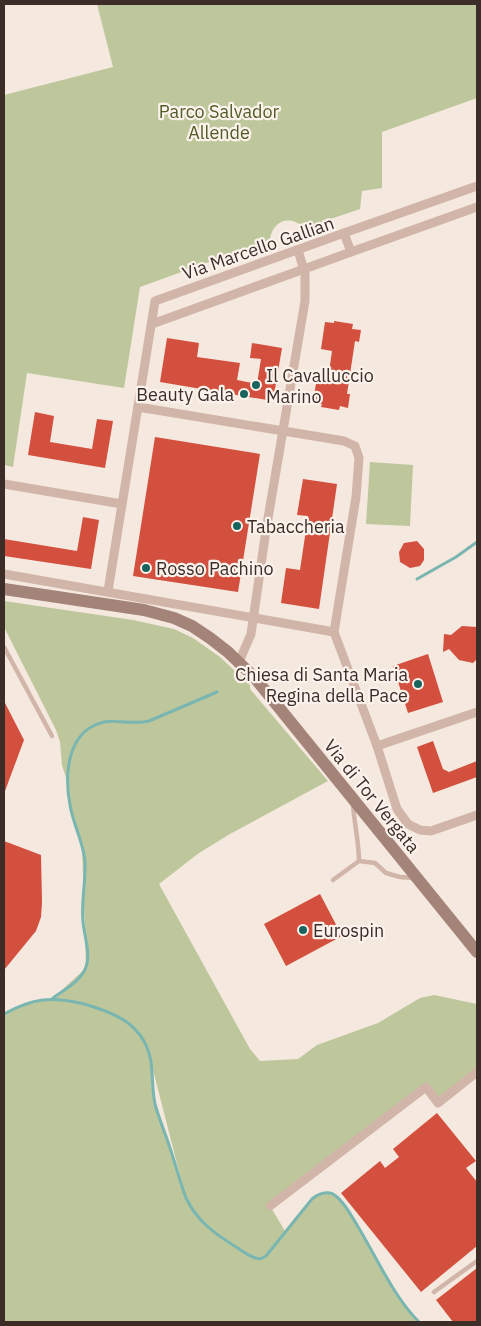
<svg xmlns="http://www.w3.org/2000/svg" width="481" height="1326" font-family="'IBM Plex Sans',sans-serif">
  <rect width="100%" height="100%" fill="#f5e8de"/>
  <g fill="#bec79c" fill-rule="evenodd">
    <path d="M97,4h380v94l-95,34v56l-20,3 -2,18 -56,19c-14,-14 -32,-7 -34,12l-130,47 -16,101 -97,-15 -14,94 -9,-2v-370l109,-28z"/>
    <path d="M370,462l43,3 -3,61 -44,-2z"/>
    <path d="M4,601l129,19 41,9 19,9 27,19 30,28v4l78,92 -98,53 -31,19 -40,31 91,165 10,12 38,-2 19,-14 61,-22 42,-25 14,-3 43,9v65l-39,34 -12,-16 -156,119 15,25 27,-32 6,-4 8,-3 8,3 6,6 14,19 47,79 18,23h-415v-308l28,-13 20,-2 34,-31 -4,-123 -11,-35 -3,-26 -6,-19 -2,-23 -4,-12 -52,-103zM151,1066h1l32,125 -28,-85 -4,-20z"/>
  </g>
  <g fill="none" stroke-linecap="round" stroke-linejoin="round">
    <g stroke="#79b6b1" stroke-width="3">
      <path d="M417,579l39,-22 21,-15"/>
      <path d="M53,998c11,-8 28,-17 33,-31 5,-13 -2,-32 -3,-45 -2,-21 3,-41 2,-61 -2,-20 -12,-37 -15,-56 -5,-26 -4,-65 23,-79 18,-10 37,0 56,-5l68,-29"/>
      <path d="M4,1014c29,-16 47,-18 80,-10 32,9 61,21 67,58 2,14 1,28 4,42 4,15 11,31 16,47 5,15 9,31 15,47 11,23 29,36 50,49 8,5 15,11 24,12l6,-3 46,-57c6,-5 13,-8 21,-5 10,6 18,21 24,31 19,31 36,71 62,97"/>
    </g>
  </g>
  <g fill="#d34f3e">
    <path d="M334,321l19,3 -1,5 9,1 -2,12 -4,-1 -8,53h3l-2,14 -8,-2 -1,4 -18,-3 1,-3 -9,-2 4,-25 11,2 4,-28 -11,-2 4,-27 9,1z"/>
    <path d="M167,338l32,5 -2,14 43,6 -3,17 20,4 4,-25 -11,-1 2,-15 30,5 -9,53 -113,-19z"/>
    <path d="M35,412l19,4 -4,26 42,7 5,-30 16,2 -8,47 -77,-13z"/>
    <path d="M155,437l105,17 -22,138 -105,-16z"/>
    <path d="M303,479l34,5 -18,125 -38,-6 5,-35 14,2 8,-54 -11,-1z"/>
    <path d="M83,517l16,3 -8,49 -87,-13v-17l73,12z"/>
    <path d="M417,541l7,8v11l-4,6 -10,2 -10,-6 -1,-10 5,-9z"/>
    <path d="M462,626l15,1v32l-4,4 -14,-3 -10,-11 -6,3 1,-18 7,1z"/>
    <path d="M428,654l15,48 -35,11 -15,-47z"/>
    <path d="M4,701l20,39 -19,51h-1z"/>
    <path d="M433,741l10,28 6,3 28,-11v16l-44,16 -16,-46z"/>
    <path d="M4,841l37,14 1,47 -1,15 -5,14 -32,39z"/>
    <path d="M320,894l22,42 -56,30 -22,-42z"/>
    <path d="M437,1113l39,48 -10,7 11,14v64l-56,46 -80,-99 39,-32 5,7 14,-11 -6,-8z"/>
    <path d="M477,1268v54h-24l-17,-22z"/>
  </g>
  <g fill="none" stroke-linecap="round" stroke-linejoin="round">
    <g stroke="#d0b5a8" stroke-width="4.5">
      <path d="M4,647l48,89"/>
      <path d="M359,861l16,2 11,10 14,4 13,1"/>
      <path d="M333,880l26,-19c0,-19 -5,-38 -6,-57"/>
      <path d="M434,1292l43,-31"/>
    </g>
    <g stroke="#d0b5a8" stroke-width="9">
      <path d="M344,233l133,-47"/>
      <path d="M351,252l126,-45"/>
      <path d="M138,407l206,34 11,5 4,12 -3,39 -22,135 43,114 20,63 11,15 12,6 11,1 46,-16"/>
      <path d="M4,484l118,20"/>
      <path d="M4,574l330,58"/>
      <path d="M108,591l47,-290 189,-68 7,19 -199,72"/>
      <path d="M239,662l12,-28 15,-104 39,-229v-27l-7,-24"/>
      <path d="M377,746l100,-34"/>
      <path d="M270,1206l156,-119 12,16 39,-31"/>
    </g>
    <path stroke="#a48379" stroke-width="12" d="M4,589l140,21 30,8 18,8 18,12 18,14 27,26 222,274"/>
  </g>
  <g fill="#19635e" stroke="#fcf2ec" stroke-width="2">
    <circle cx="256" cy="385" r="5"/>
    <circle cx="244" cy="394" r="5"/>
    <circle cx="237" cy="526" r="5"/>
    <circle cx="146" cy="568" r="5"/>
    <circle cx="418" cy="684" r="5"/>
    <circle cx="303" cy="930" r="5"/>
  </g>
  <g text-anchor="middle" dominant-baseline="central" stroke-width="4.5" stroke-linejoin="round" paint-order="stroke">
    <g font-size="18" fill="#515d29" stroke="#fcf2ec">
      <text x="219" y="111">Parco Salvador<tspan x="219" dy="21">Allende</tspan></text>
    </g>
    <g font-size="18" fill="#3c2d29" stroke="#fcf2ec">
      <text transform="translate(258 248) rotate(-19)">Via Marcello Gallian</text>
      <text transform="translate(372 796) rotate(51)">Via di Tor Vergata</text>
    </g>
    <g font-size="18" fill="#3c2d29" stroke="#fcf2ec" text-anchor="start">
      <text x="266" y="375">Il Cavalluccio<tspan x="266" dy="21">Marino</tspan></text>
      <text x="234" y="394" text-anchor="end">Beauty Gala</text>
      <text x="247" y="526">Tabaccheria</text>
      <text x="156" y="568">Rosso Pachino</text>
      <text x="408" y="674" text-anchor="end">Chiesa di Santa Maria<tspan x="408" dy="21">Regina della Pace</tspan></text>
      <text x="313" y="930">Eurospin</text>
    </g>
  </g>
  <rect width="481" height="1326" fill="none" stroke="#3c2d29" stroke-width="10"/>
</svg>
